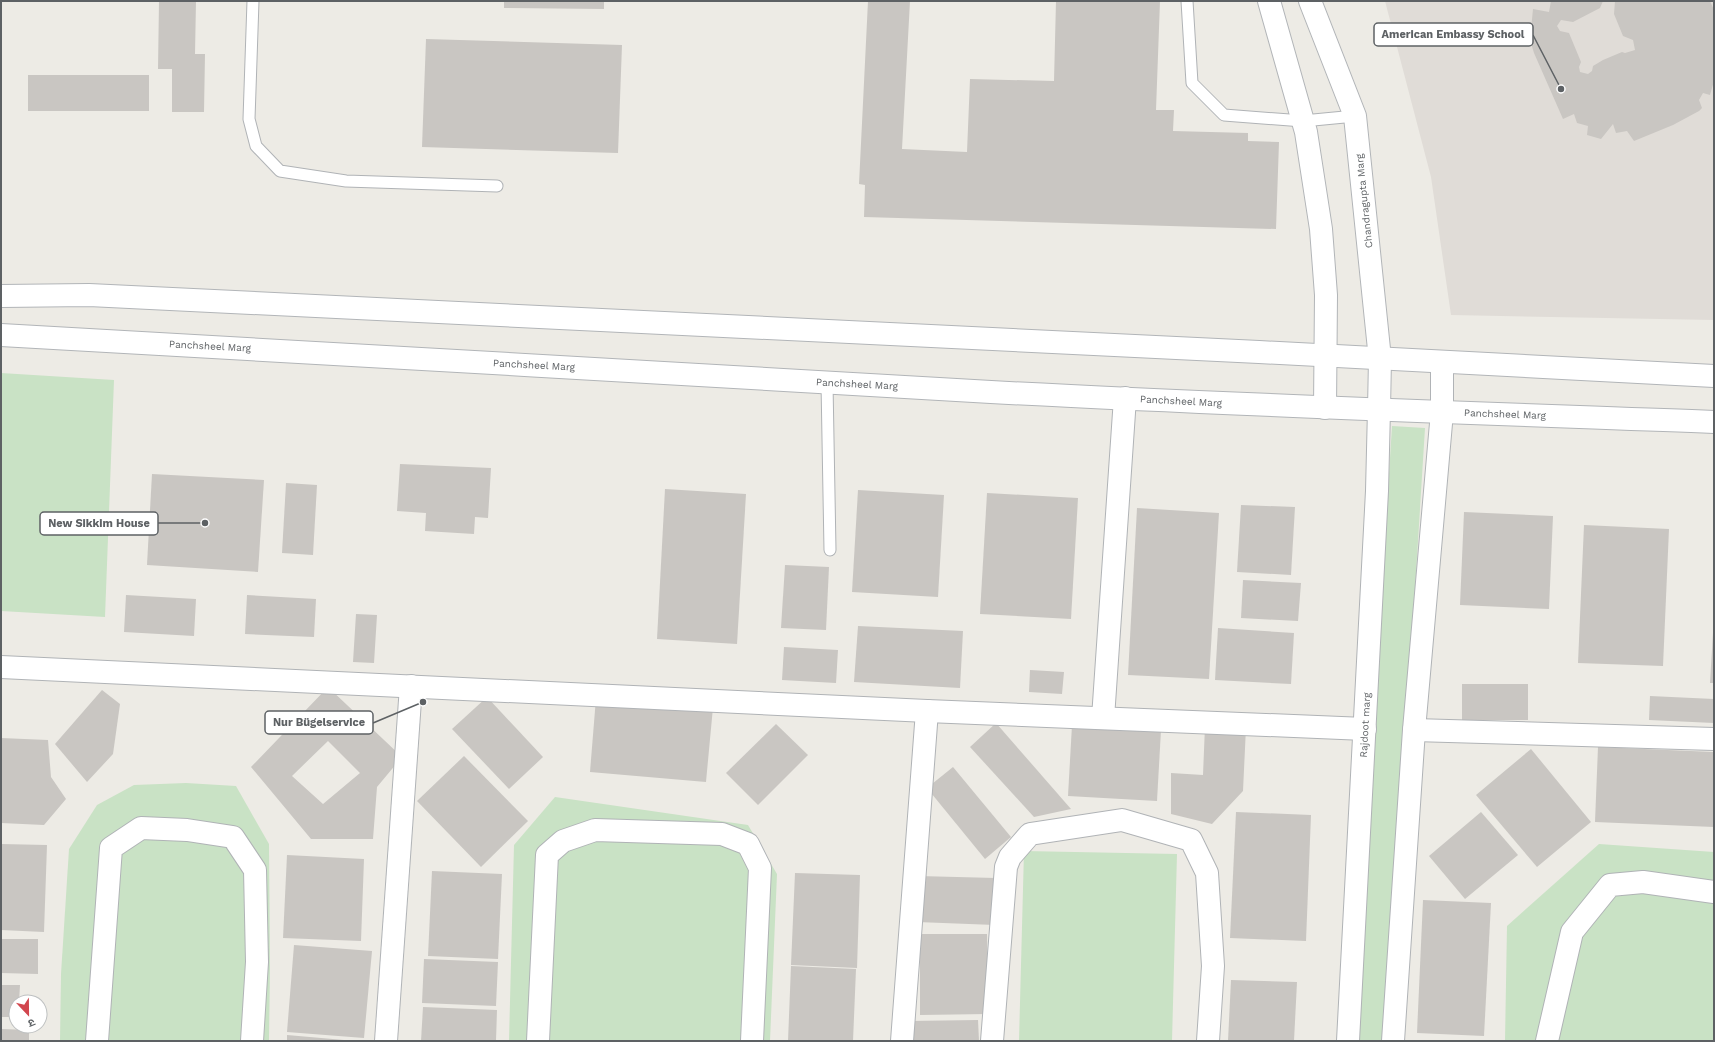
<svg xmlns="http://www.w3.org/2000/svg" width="1715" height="1042" font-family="'Work Sans','Noto Sans Devanagari',sans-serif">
  <rect width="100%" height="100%" fill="#edebe5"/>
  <path fill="#e0dcd7" d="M1385,1h329v319l-263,-5 -20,-138z"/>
  <g fill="#c9e2c5">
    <path d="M1,373l113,7 -9,237 -104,-6z"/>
    <path d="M1392,426l33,2 -38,613h-33z"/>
    <path d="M186,783l50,3 33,58 1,124 -1,73h-209l1,-67 8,-125 28,-44 37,-20z"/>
    <path d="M555,797l193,28 29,49 -7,167h-261l5,-196z"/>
    <path d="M1599,844l115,8v189h-209l2,-115z"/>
    <path d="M1024,851l153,3 -5,187h-153z"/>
  </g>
  <g fill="#c9c6c2" fill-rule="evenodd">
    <path d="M159,1h37l-1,53h10l-1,58h-32v-43h-14z"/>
    <path d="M504,1h100v8l-100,-1z"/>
    <path d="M868,1h42l-8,148 65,3 3,-73 84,2 2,-80h104l-4,109h18l-1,21 75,2v8l31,1 -3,87 -412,-12 1,-32 -6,-1z"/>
    <path d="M1551,1h52l-3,7 -27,14 -12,-2 -4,6 3,5 9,2 12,29 -2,5 1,5 8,2 4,-3 1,-5 10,-6 19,-8 3,1 10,-3 -2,-10 -10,-4 -9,-22 1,-13h95l4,9v71l-4,14 -7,-2 -4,7 3,8 -3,3 -26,14 -39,16 -7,-10 -11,2 -3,-9 -12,15 -14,-4 1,-9 -11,-3 -3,-9 -11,5 -29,-66 -4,-13 3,-31 16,3z"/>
    <path d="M426,39l196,6 -4,108 -196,-6z"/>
    <rect x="28" y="75" width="121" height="36"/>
    <path d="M400,464l91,4 -3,50 -13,-1 -1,17 -49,-3 1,-18 -29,-2z"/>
    <path d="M152,474l112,6 -6,92 -111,-7z"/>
    <path d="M286,483l31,2 -4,70 -31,-2z"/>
    <path d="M665,489l81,5 -9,150 -80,-5z"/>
    <path d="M858,490l86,5 -6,102 -86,-5z"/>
    <path d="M987,493l91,5 -7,121 -91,-5z"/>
    <path d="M1241,505l54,2 -4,68 -54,-3z"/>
    <path d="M1137,508l82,5 -10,166 -81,-4z"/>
    <path d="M1464,512l89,4 -4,93 -89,-4z"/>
    <path d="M1584,525l85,4 -6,137 -85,-3z"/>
    <path d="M785,565l44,2 -3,63 -45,-2z"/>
    <path d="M1243,580l58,3 -3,38 -57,-3z"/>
    <path d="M126,595l70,4 -2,37 -70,-4z"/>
    <path d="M247,595l69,4 -2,38 -69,-3z"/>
    <path d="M356,614l21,1 -3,48 -21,-1z"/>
    <path d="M858,626l105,5 -3,57 -106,-6z"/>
    <path d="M1218,628l76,5 -3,51 -76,-4z"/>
    <path d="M1713,633h1v50h-4z"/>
    <path d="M784,647l54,3 -2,33 -54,-3z"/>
    <path d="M1030,670l34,2 -2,22 -33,-2z"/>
    <rect x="1462" y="684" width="66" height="36"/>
    <path d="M328,687l74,70 -25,30 -4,52h-62l-60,-72zM328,741l32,32 -37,31 -31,-28z"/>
    <path d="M102,690l18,14 -7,50 -26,28 -32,-38z"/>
    <path d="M1650,696l64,3v24l-65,-3z"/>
    <path d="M487,697l56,60 -34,32 -57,-60z"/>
    <path d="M596,698l117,9 -7,75 -116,-10z"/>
    <path d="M996,723l75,86 -37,8 -64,-70z"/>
    <path d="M776,724l32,31 -50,50 -32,-32z"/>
    <path d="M1072,725l89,5 -4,71 -89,-5z"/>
    <path d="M1205,726l41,1 -3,64 -31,33 -41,-10v-41l32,2z"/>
    <path d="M1,738l47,2 3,37 15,22 -22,26 -43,-2z"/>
    <path d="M1598,747l116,5v75l-119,-5z"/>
    <path d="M1531,749l60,73 -54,45 -61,-72z"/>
    <path d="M464,756l64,65 -47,46 -64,-66z"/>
    <path d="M953,767l58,70 -26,22 -58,-71z"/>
    <path d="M1236,812l75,3 -5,126 -76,-3z"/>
    <path d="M1481,812l37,43 -53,44 -36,-43z"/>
    <path d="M1,844l46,1 -3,87 -43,-2z"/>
    <path d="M287,855l77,4 -3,82 -78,-3z"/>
    <path d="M432,871l70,3 -4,85 -70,-3z"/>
    <path d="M795,873l65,2 -3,93 -66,-3z"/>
    <path d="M918,876l78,2 -1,47 -78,-3z"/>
    <path d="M1423,900l68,3 -7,133 -67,-3z"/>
    <path d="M920,934h67l1,80 -68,1z"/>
    <path d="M1,939h37v35l-37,-1z"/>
    <path d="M294,945l78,6 -8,87 -77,-6z"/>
    <path d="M424,959l74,3 -2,44 -74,-3z"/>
    <path d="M791,966l65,3 -3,72h-65z"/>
    <path d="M1231,980l66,2 -3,59h-66z"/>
    <path d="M1,985h19l-1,17h-3v15h-15z"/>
    <path d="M423,1007l74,3 -1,31h-75z"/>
    <path d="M978,1020l1,21h-70v-20z"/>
    <path d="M1,1029l28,1v11h-28z"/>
    <path d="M287,1035l57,5v1h-57z"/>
  </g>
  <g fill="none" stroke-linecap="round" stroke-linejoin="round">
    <defs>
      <g id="service">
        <path d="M253,1l-4,118 7,27 24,25 66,10 151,5"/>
        <path d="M1187,1l5,82 32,32 79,6 52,-5"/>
        <path d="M827,383l3,167"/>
      </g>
      <g id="minor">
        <path d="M1,667l926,44 438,18"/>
        <path d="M1103,718l22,-320"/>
        <path d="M1414,730l300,9"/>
        <path d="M97,1041l14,-193 30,-20 46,2 46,7 22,33 2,92 -5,79"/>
        <path d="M386,1041l25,-355"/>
        <path d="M538,1041l9,-186 16,-14 32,-11 127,4 26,10 12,24 -8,173"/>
        <path d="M902,1041l25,-330"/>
        <path d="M992,1041l14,-174 4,-10 20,-23 92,-14 69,20 16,33 6,93 -5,75"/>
        <path d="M1547,1041l25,-109 38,-47 33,-3 71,10"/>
      </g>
      <g id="tertiary">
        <path d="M1348,1041l29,-550 2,-82"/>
        <path d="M1393,1041l21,-311 28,-318v-49"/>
      </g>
      <g id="secondary">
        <path d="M1269,1l37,131 15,97 5,66 -1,113"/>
        <path d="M1310,1l45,115 25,243 -1,50"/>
        <path d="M1,296l88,-1 1170,57 455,24"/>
        <path d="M1,335c330,16 660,40 990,57 241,13 482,21 723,30"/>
      </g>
    </defs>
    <use href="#service" stroke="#b0b3b6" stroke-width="13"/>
    <use href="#minor" stroke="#b0b3b6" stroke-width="24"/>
    <use href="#tertiary" stroke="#b0b3b6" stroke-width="24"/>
    <use href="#secondary" stroke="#b2b5b8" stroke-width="24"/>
    <use href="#service" stroke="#fff" stroke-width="11"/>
    <use href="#minor" stroke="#fff" stroke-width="22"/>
    <use href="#tertiary" stroke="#fff" stroke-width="22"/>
    <use href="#secondary" stroke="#fff" stroke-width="22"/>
  </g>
  <g text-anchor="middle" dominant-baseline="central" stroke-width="3.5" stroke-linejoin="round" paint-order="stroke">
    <g font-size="10" fill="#5d6164" stroke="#fff">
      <text transform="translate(1364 201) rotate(-96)">Chandragupta Marg</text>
      <text transform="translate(210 346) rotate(3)">Panchsheel Marg</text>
      <text transform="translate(534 365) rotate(3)">Panchsheel Marg</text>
      <text transform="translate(857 384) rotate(3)">Panchsheel Marg</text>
      <text transform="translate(1181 401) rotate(3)">Panchsheel Marg</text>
      <text transform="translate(1505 414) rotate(2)">Panchsheel Marg</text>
      <text transform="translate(1365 725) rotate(-87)">Rajdoot marg</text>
    </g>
  </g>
  <path fill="none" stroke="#5d6164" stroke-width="1.5" d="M1561 89L1533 35M205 523L158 523M423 702L373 723"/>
  <g fill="#5d6164" stroke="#fff" stroke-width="1.5">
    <circle cx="1561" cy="89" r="4"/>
    <circle cx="205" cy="523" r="4"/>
    <circle cx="423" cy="702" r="4"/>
  </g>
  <g fill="#fff" stroke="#5d6164" stroke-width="1.5">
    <rect x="1374" y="23" width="159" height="23" rx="4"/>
    <rect x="40" y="512" width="118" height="23" rx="4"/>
    <rect x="265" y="711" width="108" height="23" rx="4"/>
  </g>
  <g font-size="11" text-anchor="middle" font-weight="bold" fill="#5d6164">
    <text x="1453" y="38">American Embassy School</text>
    <text x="99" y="527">New Sikkim House</text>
    <text x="319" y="726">Nur Bügelservice</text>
  </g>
  <rect width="1715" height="1042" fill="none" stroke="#5d6164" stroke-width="4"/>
  <g transform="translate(28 1014) rotate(158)"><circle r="19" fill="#ffffff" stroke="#bec0c1"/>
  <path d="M0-3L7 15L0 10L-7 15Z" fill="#d2464e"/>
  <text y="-6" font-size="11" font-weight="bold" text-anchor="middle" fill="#5d6164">उ</text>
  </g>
</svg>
